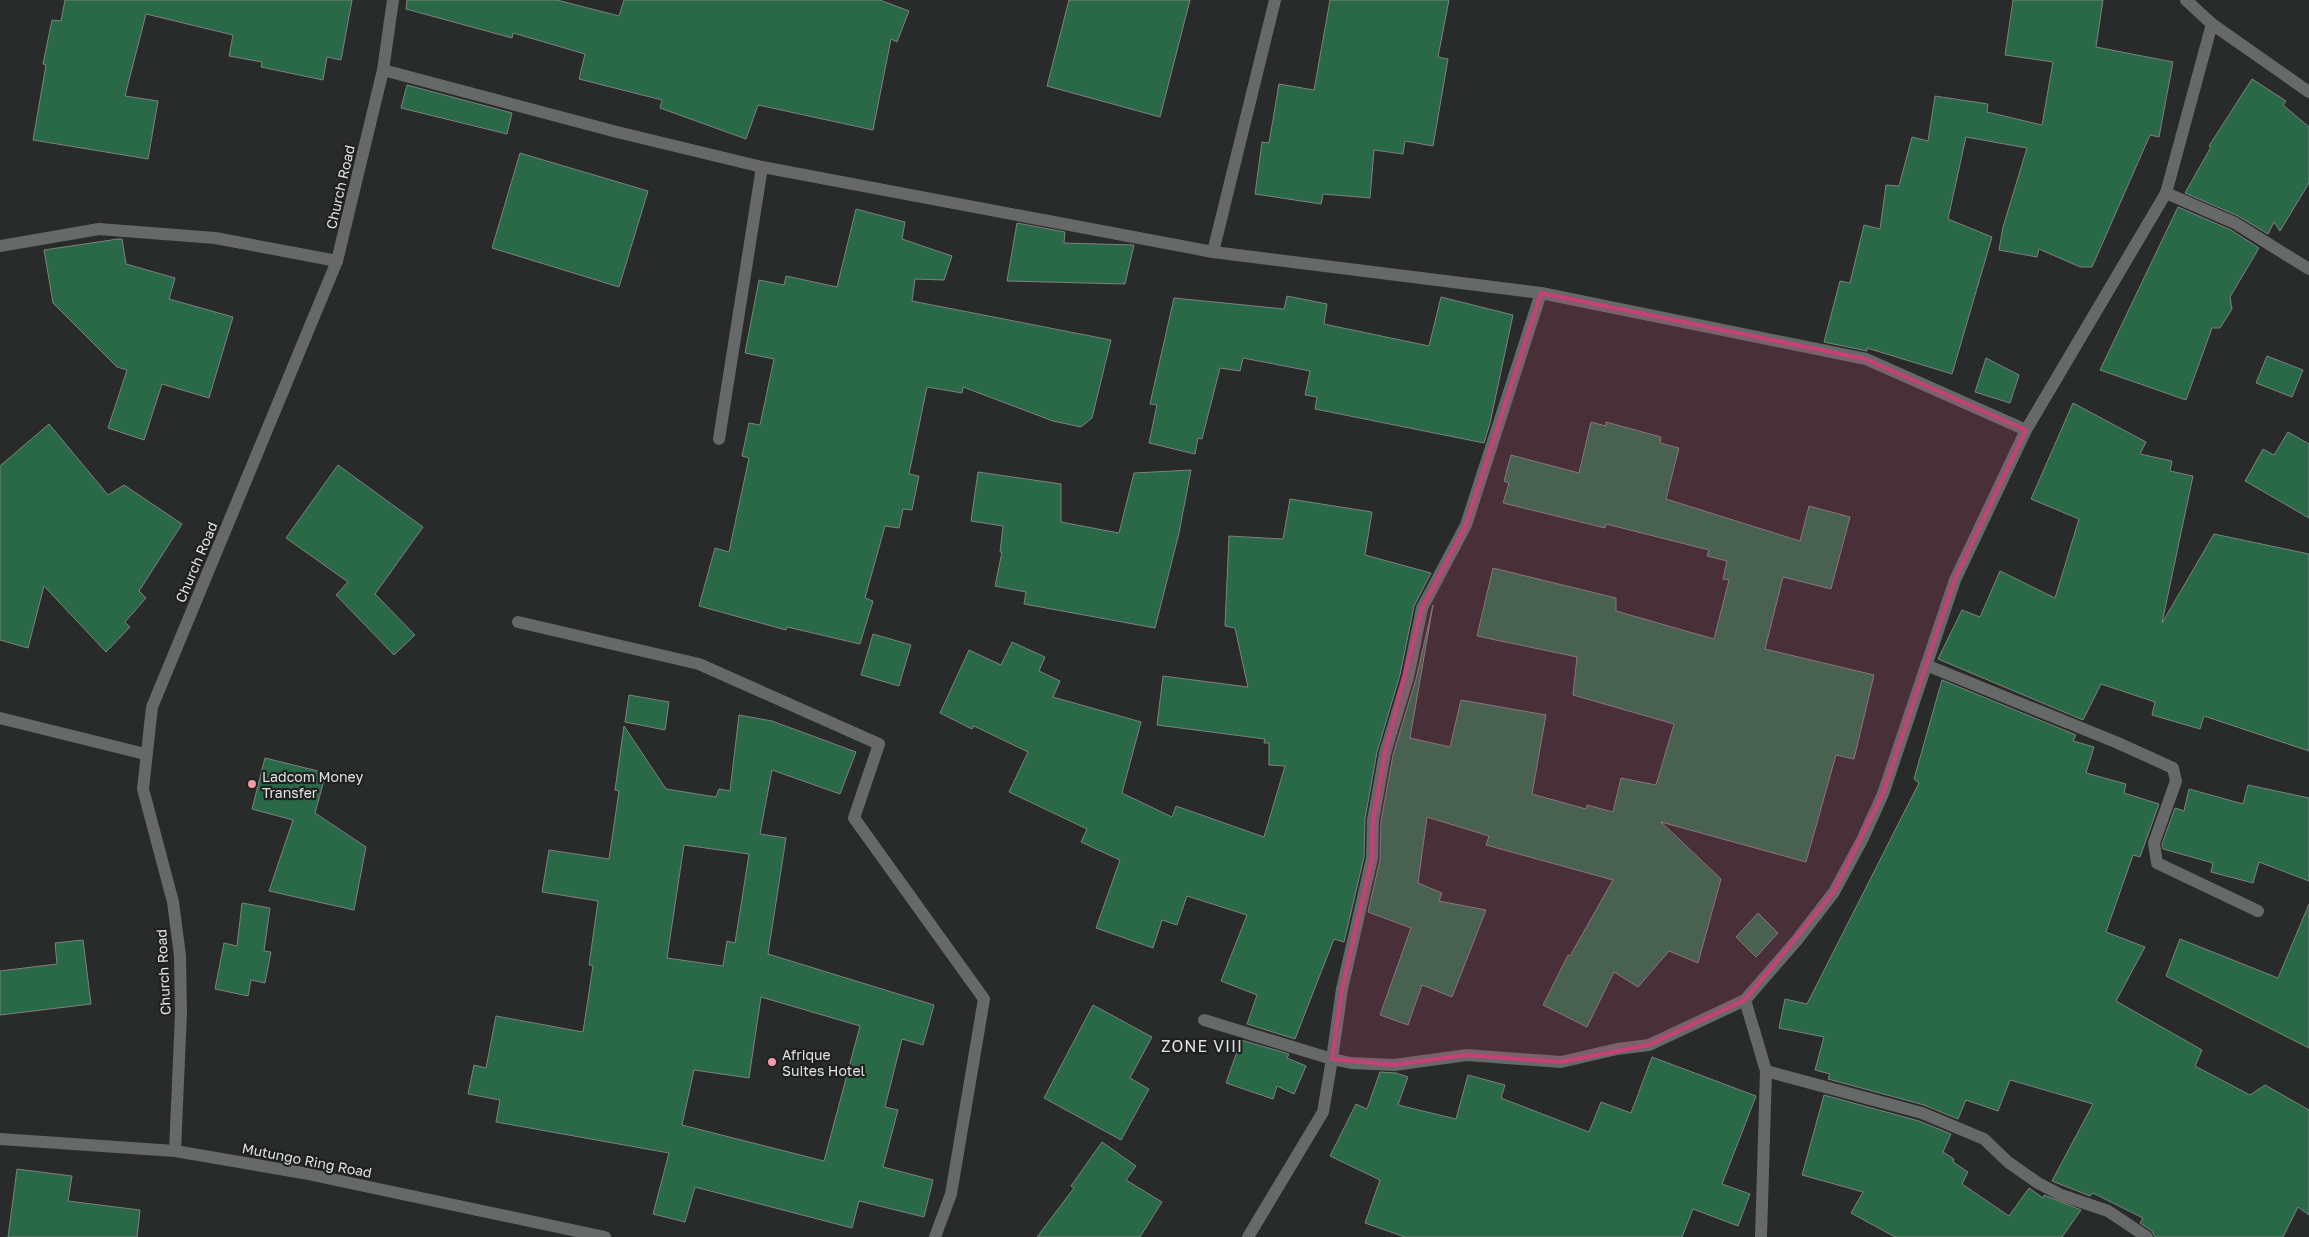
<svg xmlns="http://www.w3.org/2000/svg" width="2309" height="1237" font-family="'Golos Text',sans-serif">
  <rect width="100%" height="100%" fill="#282b29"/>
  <g fill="#2a6948" stroke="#7e817f" fill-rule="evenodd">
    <path d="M65,0h287l-11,60 -14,-3 -4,23 -62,-13 1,-5 -33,-6 4,-21 -87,-21 -21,82 33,5 -10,58 -115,-19 13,-75 -3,-1 9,-44 9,1z"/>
    <path d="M407,0h150l62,16 5,-16h256l29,11 -12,31 -6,-3 -18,91 -115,-25 -12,34 -86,-31 2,-8 -83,-21 6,-25 -72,-21 -1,5 -106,-29z"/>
    <path d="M1069,0h121l-30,117 -113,-31z"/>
    <path d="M1330,0h119l-11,57 10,2 -15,87 -28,-5 -2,13 -29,-4 -4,48 -47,-4 -2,10 -66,-10 7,-52 7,1 10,-59 35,6z"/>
    <path d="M2013,0h90l-7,47 77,15 -14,75 -9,-2 -58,132h-12l-41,-18 -2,8 -38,-7 4,-23 24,-79 -61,-11 -18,82 44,18 -40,137 -85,-26v3l-43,-9 16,-61 10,2 14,-58 16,4 6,-44 13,1 13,-49 16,4 7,-45 53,8 -1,8 55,13 11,-63 -48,-7z"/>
    <path d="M2252,79l34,22 -3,4 26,22v56l-29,48 -6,-9 -6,12 -30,-18 -53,-23 26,-46 -2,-1z"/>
    <path d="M407,85l105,28 -5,21 -106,-26z"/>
    <path d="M520,153l128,38 -29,96 -127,-39z"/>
    <path d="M2178,207l53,23 28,18 -29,49 2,12 -12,19h-8l-26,72 -86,-30z"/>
    <path d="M856,209l49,13 -3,17 50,17 -8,24 -29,-1 -3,22 199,39 -19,78 -11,9 -28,-6 -90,-34 -1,6 -35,-6 -18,87 10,2 -7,34 -9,-1 -4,19 -14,-2 -20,72 8,3 -13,43 -73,-17 -1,3 -87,-24 16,-58 14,4 20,-94 -7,-2 7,-33 11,2 14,-66 -29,-6 14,-73 25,5 2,-9 51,11z"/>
    <path d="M1017,223l48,9 -1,11 70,2 -9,39 -118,-3z"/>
    <path d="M118,239h4l4,25 49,14 -6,21 64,18 -24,81 -47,-14 -18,56 -36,-12 19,-58 -10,-3 -64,-64 -9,-53z"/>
    <path d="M1287,296l40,8 -3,20 105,22 12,-49 72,18 -23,108 -6,20 -169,-34 2,-12 -12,-2 5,-24 -67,-13 -3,13 -20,-3 -18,71 -4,-1 -3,16 -46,-11 8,-38 -7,-1 24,-106 110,11z"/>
    <path d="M2267,356l36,14 -11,27 -36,-14z"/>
    <path d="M1986,358l33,17 -9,28 -35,-11z"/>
    <path d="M2073,403l73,39 -6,12 32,7 -2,10 23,5 -31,147 52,-89 95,20v197l-105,-35 -4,13 -48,-14 3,-13 -54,-18 -18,36 -145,-61 24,-49 18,7 20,-46 55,27 24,-79 -48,-20z"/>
    <path d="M1591,422l15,4v-4l55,15 -1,6 19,5 -13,51 134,42 9,-35 41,11 -19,72 -48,-12 -18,72 109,26 -20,84 -18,-4 -30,107 -145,-40 60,57 -23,84 -29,-12 -31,36 -24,-15 -27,55 -44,-22 25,-50 2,1 43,-76 -127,-35 3,-9 -62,-19 -9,66 24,10 -3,8 47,9 -34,87 -30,-12 -14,40 -28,-10 31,-87 -43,-16 12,-52 1,-39 12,-66 23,-76 17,-74 -23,133 40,9 11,-47 85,15 -14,79 54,15 1,-4 26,7 8,-34 35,7 18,-61 -101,-29 4,-38 -100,-21 16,-68 123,30v13l98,28 15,-59 -6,-1 4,-18 -20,-5 2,-6 -103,-26 -1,4 -102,-25 6,-20 -5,-2 7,-26 68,18z"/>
    <path d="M49,424l59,71 16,-10 58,39 -43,67 7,7 -21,24 5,5 -24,25 -62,-66 -16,62 -28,-8v-174z"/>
    <path d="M2288,432l21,12v74l-64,-37 18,-32 11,6z"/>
    <path d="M338,465l85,62 -48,67 40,41 -21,20 -58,-60 12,-13 -62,-44z"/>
    <path d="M1191,470l-12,63 -24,95 -131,-24 2,-12 -31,-6 7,-34h-2l3,-26 -32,-5 7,-49 83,12v38l58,11 15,-60z"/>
    <path d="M1290,499l82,13 -7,43 66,18 -17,33 -14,69 -23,77 -12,67 -1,38 -20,85 -10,-3 -39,100 -48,-15 10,-29 -36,-14 26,-66 -60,-19 -10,29 -15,-5 -9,28 -57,-20 24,-68 -39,-18 6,-13 -78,-37 19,-40 -54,-26 -2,3 -32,-16 29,-63 32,15 11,-23 33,15 -6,14 21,10 -7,16 88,25 -19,71 50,24 4,-11 88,31 21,-71 -16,-1v-22h-5l1,-4 -108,-14 6,-49 85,11 -13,-59 -10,-2 4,-90 54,3z"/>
    <path d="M873,634l38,11 -12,41 -38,-11z"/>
    <path d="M1942,680l134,55 -3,6 21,6 -8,26 40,11 -2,9 35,11 -19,53 -7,-2 -27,77 39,15 -29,54 86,49 -7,16 55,29 15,-10 44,25v105l-11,-8 -15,30h-128l-3,-6 -12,-8 3,-5 -50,-25 -3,3 -38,-15 41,-77 -83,-24 -12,31 -32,-11 -8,19 -34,-14 -96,-26 2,-5 -15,-4 9,-33 -45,-9 6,-29 22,5 112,-221 -5,-4z"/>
    <path d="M629,695l40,7 -4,28 -40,-8z"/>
    <path d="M739,715l33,6 84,31 -16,42 -68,-24 -12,64 26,4 -18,116 166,51 -11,40 -21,-6 -17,68 13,3 -15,57 50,13 -9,37 -65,-16 -7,27 -157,-41 -10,35 -32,-8 16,-61 -173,-31 4,-22 -32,-6 6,-29 12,3 10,-52 87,16 10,-66 -4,-1 9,-64 -56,-9 7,-42 60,9 10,-68 -4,-1 9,-64 42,63 50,8 3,-8 11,2zM684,845l65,9 -14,89 -8,-2 -4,25 -56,-8zM761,997l99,29 -36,135 -142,-36 12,-55 55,8z"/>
    <path d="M265,758l61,15 -11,40 51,34 -12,63 -85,-19 24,-71 -41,-11z"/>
    <path d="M2248,785l61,13v83l-50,-19 -6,21 -42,-11 2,-9 -50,-14 -1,-5 13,-36 9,3 5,-22 54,15z"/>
    <path d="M242,903l28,5 -6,43 7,1 -6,31 -14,-3 -3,16 -33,-7 9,-46 13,3z"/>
    <path d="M2309,904v144l-143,-72 14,-37 98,39z"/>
    <path d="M1758,913l20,20 -22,24 -20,-20z"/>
    <path d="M83,940l8,64 -91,11v-44l57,-7 -2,-21z"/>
    <path d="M1093,1005l59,32 -22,41 19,11 -28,51 -77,-42z"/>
    <path d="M1241,1040l48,14 -2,4 19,8 -12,28 -17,-8 -4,13 -47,-16z"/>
    <path d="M1652,1057l104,39 -34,88 28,10 -12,32 -45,-17 -11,28h-277l-40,-14 15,-43 -50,-24 26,-52 11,5 13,-37 16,1 12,4 -10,28 58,14 12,-44 37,10 -4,13 88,34 12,-30 30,11z"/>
    <path d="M1824,1095l95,26 32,13 -8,18 11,7 -1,3 15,10 -6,12 47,32 20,-28 14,10 1,-3 37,15 -19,27h-167l-44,-24 12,-21 -61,-17z"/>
    <path d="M1102,1142l34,24 -10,14 36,22 -22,35h-103l37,-49 -3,-2z"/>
    <path d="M17,1169l55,7 -4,25 72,9 -3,27h-129z"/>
  </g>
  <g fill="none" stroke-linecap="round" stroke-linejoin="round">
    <g stroke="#676968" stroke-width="12">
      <path d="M2186,0l26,24 97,68"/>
      <path d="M383,70l234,62 145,35 451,85 328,41 325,66 160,71"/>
      <path d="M2166,193l69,30 74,46"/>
      <path d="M0,246l99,-17 116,9 122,23"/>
      <path d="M1213,252l62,-252"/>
      <path d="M719,439l43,-272"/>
      <path d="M518,622l181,42 180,80 -25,74 130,181 -33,195 -16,43"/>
      <path d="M1926,665l192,78 55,25 3,13 -22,62 3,20 101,48"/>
      <path d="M0,718l145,36"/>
      <path d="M1745,1000l21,71 -5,166"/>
      <path d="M1204,1020l128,39 10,-70 30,-131 1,-38 12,-67 23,-76 14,-69 44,-83 75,-232"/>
      <path d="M1766,1071l156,42 62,26 24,23 30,21 23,12 47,16 39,26"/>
      <path d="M0,1139l175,12 128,22 302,64"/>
      <path d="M175,1151l6,-138 -1,-57 -7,-54 -30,-113 9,-82 185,-446 46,-191 10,-70"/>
      <path d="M1248,1237l75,-125 9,-53 19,4 43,2 73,-10 94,7 56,-13 32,-4 96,-45 52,-60 37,-48 28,-52 21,-46 72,-214 71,-150 140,-237 46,-169"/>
    </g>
  </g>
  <path fill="#c84176" fill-opacity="0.2" stroke="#c84176" stroke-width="4" stroke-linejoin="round" d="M1541,293l325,66 160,71 -71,150 -72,214 -49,98 -89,108 -96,45 -88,17 -94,-7 -73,10 -62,-6 10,-70 30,-131 1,-38 12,-67 37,-145 44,-83z"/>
  <g fill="#f39aab" stroke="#1f2120" stroke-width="2">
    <circle cx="252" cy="784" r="5"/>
    <circle cx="772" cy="1062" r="5"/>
  </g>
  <g text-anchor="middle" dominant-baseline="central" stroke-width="4.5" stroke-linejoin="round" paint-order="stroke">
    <g font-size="14" fill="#e1e3e2" stroke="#1f2120">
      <text transform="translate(340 187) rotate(-77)">Church Road</text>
      <text transform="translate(196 562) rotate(-67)">Church Road</text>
      <text transform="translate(163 972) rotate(-93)">Church Road</text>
      <text transform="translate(307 1160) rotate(11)">Mutungo Ring Road</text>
    </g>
    <g font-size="14" fill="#e1e3e2" stroke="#1f2120" text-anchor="start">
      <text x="262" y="776">Ladcom Money<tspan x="262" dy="16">Transfer</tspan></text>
      <text x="782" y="1054">Afrique<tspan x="782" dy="16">Suites Hotel</tspan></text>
    </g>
    <g font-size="16" letter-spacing="1" fill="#e1e3e2" stroke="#1f2120">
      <text x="1202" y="1046">ZONE VIII</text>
    </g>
  </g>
</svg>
